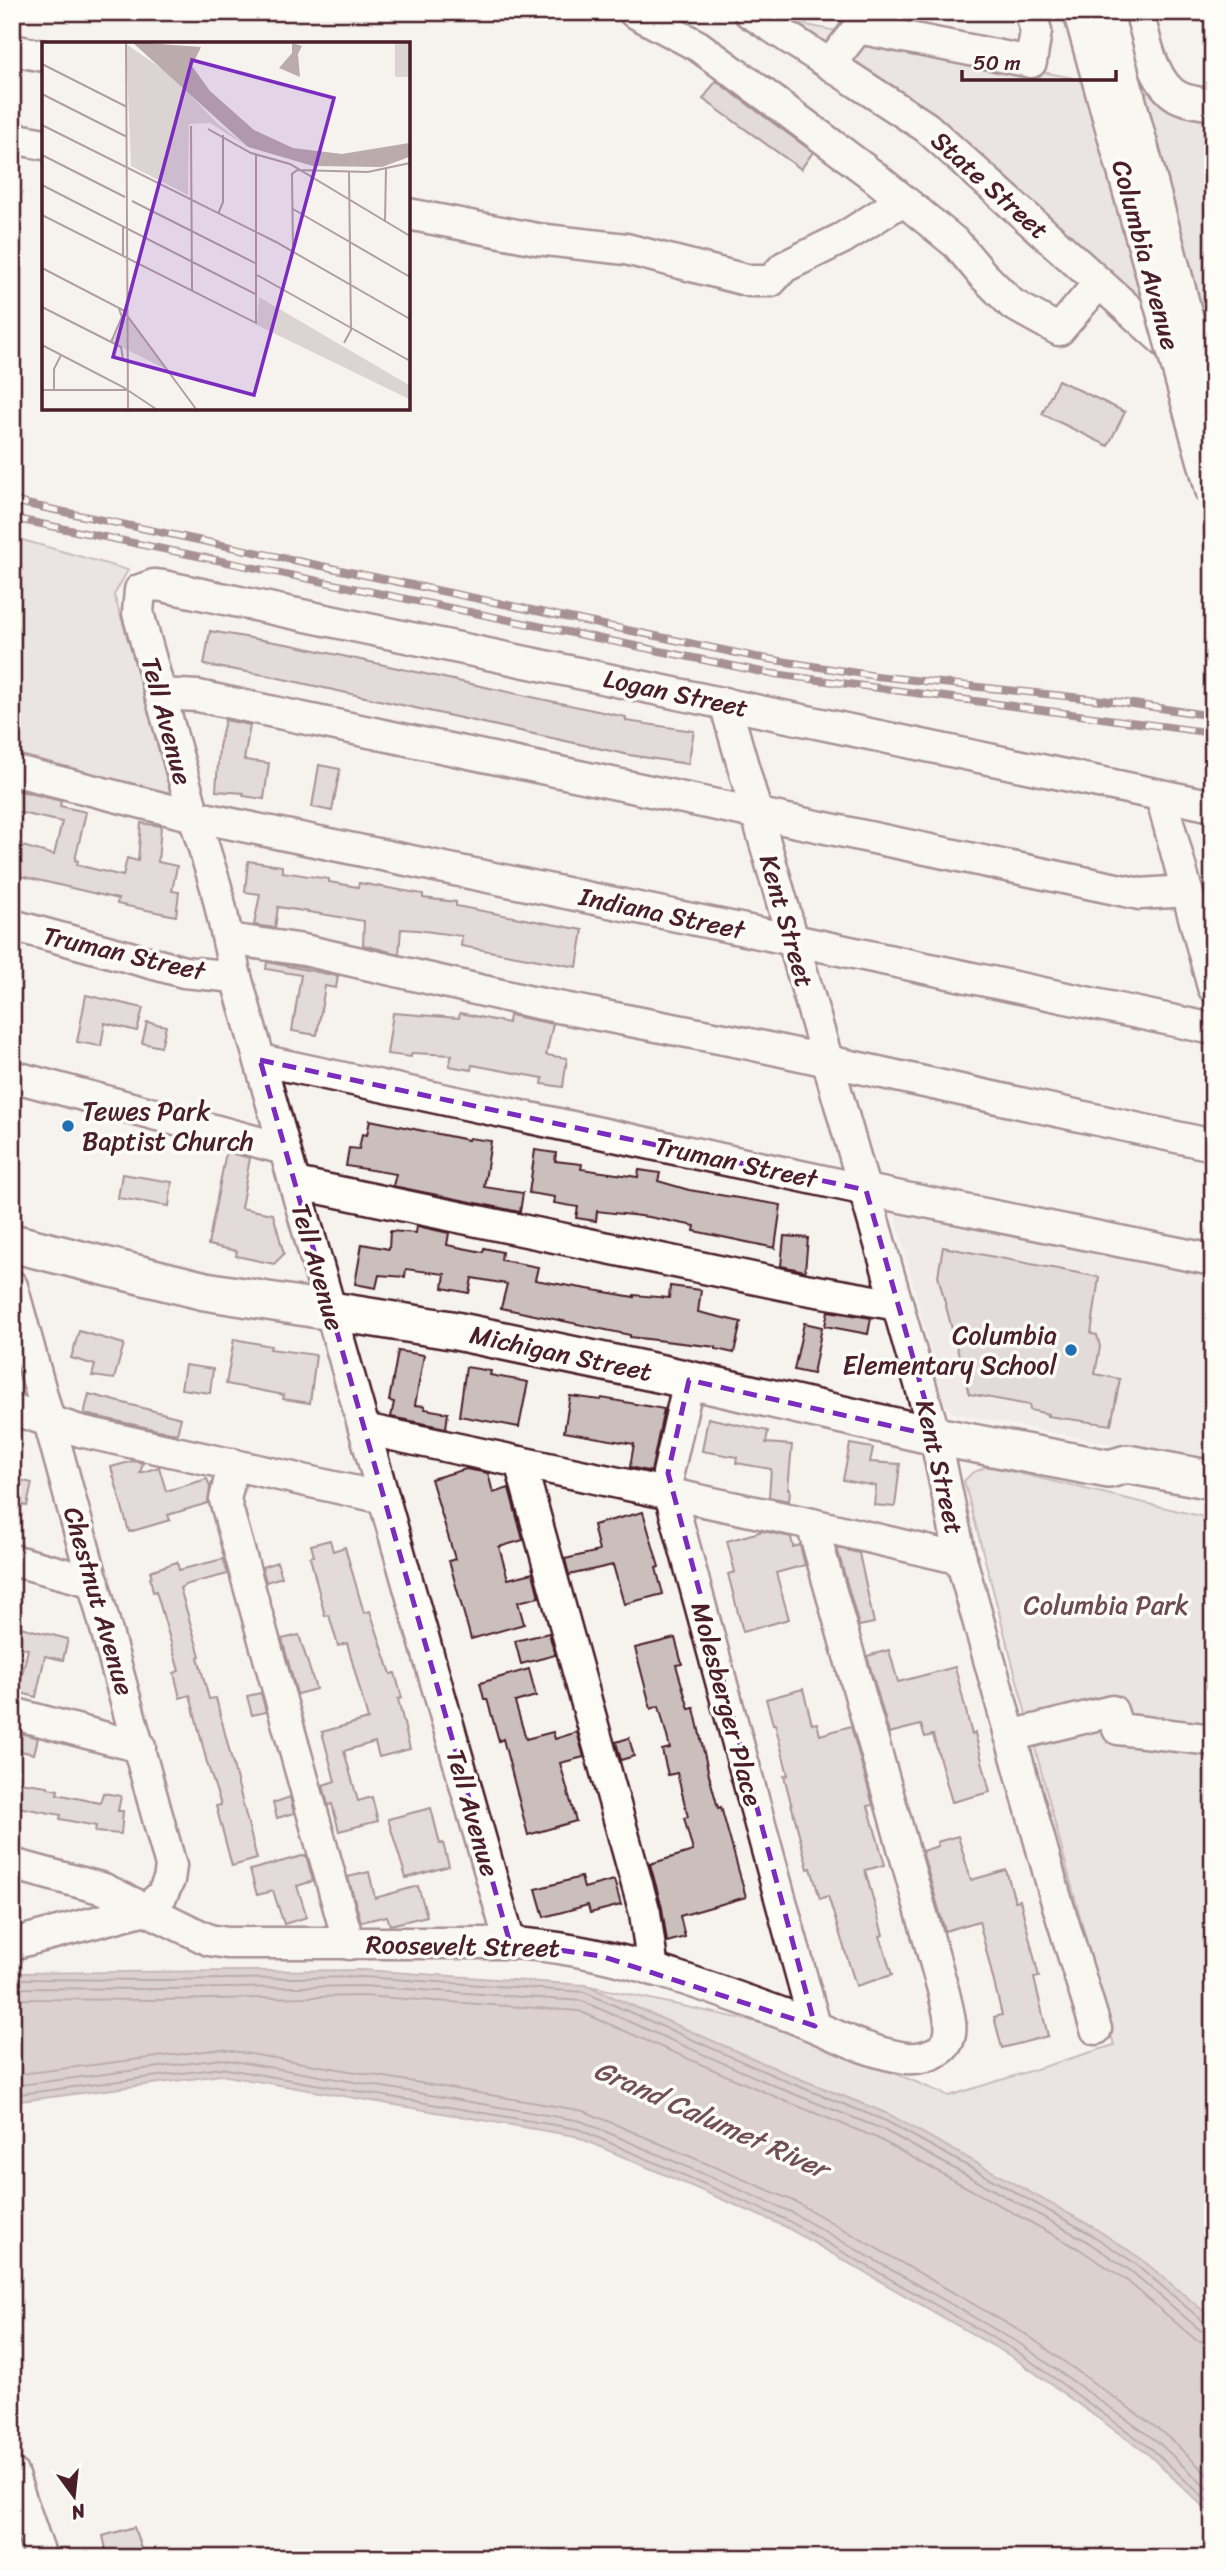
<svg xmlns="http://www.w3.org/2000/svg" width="1225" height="2570" font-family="Sriracha,sans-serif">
  <rect width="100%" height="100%" fill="#f6f3ef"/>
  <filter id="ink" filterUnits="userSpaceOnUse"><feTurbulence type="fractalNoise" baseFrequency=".0143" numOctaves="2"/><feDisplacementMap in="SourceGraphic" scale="14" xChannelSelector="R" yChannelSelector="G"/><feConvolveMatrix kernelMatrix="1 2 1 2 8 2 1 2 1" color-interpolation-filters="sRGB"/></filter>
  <g filter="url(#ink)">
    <path fill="#e9e3e0" d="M893,1208l320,54v202l-260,-51 -9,-11z"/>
    <g fill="#dcd4d2" stroke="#937a7e" stroke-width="2">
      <path d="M752,14l461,92v228l-6,3 -31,2 -222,-188z"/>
      <path d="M12,537l116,33 -14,25 66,208 -168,-43z"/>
      <path d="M988,1466l225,53v802l-325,-207 -93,-37 -210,-92 204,44 160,67 165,-51 -150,-564 8,-8z"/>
    </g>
    <path fill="#bbabac" stroke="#8e7378" stroke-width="2" d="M363,1970l222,15 210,92 93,37 205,113 47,31 73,61v197l-65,-62 -134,-96 -230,-132 -209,-90 -354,-61 -209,27v-129z"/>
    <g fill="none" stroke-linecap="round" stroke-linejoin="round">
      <g stroke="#77575f" stroke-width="2">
        <path d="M12,1979l146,1 205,-3 221,15 209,92 93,37 203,112 47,31 69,59 8,2"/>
        <path d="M12,1988l146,1 205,-3 219,15 207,91 93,37 203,111 46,31 69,59 13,4"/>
        <path d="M12,1999l146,1 205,-4 216,15 206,90 92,37 202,111 46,30 71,61 17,4"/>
        <path d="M12,2075l209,-26 363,62 212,91 231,133 138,99 48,46"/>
        <path d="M12,2086l209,-27 360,62 210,91 231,133 136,97 55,52"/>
        <path d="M12,2095l209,-27 357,61 209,91 231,132 134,97 61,57"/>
      </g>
    </g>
    <g fill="#cbbfbe" stroke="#4a1f2b" stroke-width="2">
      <path d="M716,81l97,71 -12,17 -98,-70z"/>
      <path d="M1058,380l67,32 -17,34 -66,-32z"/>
      <path d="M210,631l82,14 207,45 127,27v4l68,10 -6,33 -59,-9 -364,-80 -61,-10z"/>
      <path d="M225,720l25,5 -6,35 25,3 -5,36 -21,-3 1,-3 -28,-2 3,-44z"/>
      <path d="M319,765l21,4 -8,42 -20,-4z"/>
      <path d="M12,789l49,12 -1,5 26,6 -11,48 3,1 -1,4 46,11 4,-18 11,3 3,-38 20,3 -3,36 19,4 -5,25 7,1 -3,24 -59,-12 1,-5 -106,-25v-31l42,12 8,-33 -50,-11z"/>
      <path d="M248,861l34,5v6l47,7v3l29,5 1,-4 64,11v4l33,4v4l127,24 -6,37 -116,-21 1,-10 -45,-6 -16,-1 -2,25 -36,-9 1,-24 -86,-14 -3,21 -21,-3 6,-31 -15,-2z"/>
      <path d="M267,962l71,14 -2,12 -11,-2 -8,49 -25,-4 9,-56 -35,-6z"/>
      <path d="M86,995l57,13 -6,23 -32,-8 -4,23 -24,-4z"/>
      <path d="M393,1013l66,5 1,-5 48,10 1,-8 44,9 -7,31 21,3 -4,29 -21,-3 1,-6 -71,-13 -1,5 -22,-4 3,-11 -40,-2 -1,4 -24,-3z"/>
      <path d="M147,1022l19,4 -5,21 -19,-4z"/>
      <path d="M370,1120l98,20 1,-2 22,3 -7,46 39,6 -3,19 -127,-26 3,-12 -50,-8 3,-18 10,1 3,-15 5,1z"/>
      <path d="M535,1150l21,3 -1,8 27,3 -1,5 57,8 1,-7 21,3 -2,8 31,9 92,15 -6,43 -81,-17 1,-5 -46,-9 -52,-6 -1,10 -20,-3 2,-11 -24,-4 1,-6 -26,-4z"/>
      <path d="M226,1152l24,6 -9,50 32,6 11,40 -10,10 -38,-8 1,-5 -29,-6z"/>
      <path d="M122,1174l50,8 -3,24 -51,-8z"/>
      <path d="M417,1226l32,7 -2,12 36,7 1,-4 18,4 -1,8 37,7 -3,13 99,17v-2l35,3 1,-12 31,4 -3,22 43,10 -7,31 -18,-4v-2l-86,-10v-2l-129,-27 6,-24 -35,-6 -3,15 -26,-5 2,-14 -39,-5 -1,8 -26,-2 -3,13 -21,-4 7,-40 27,5 1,-18 26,2z"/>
      <path d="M784,1236l24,2 -3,33 -24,-5z"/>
      <path d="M943,1247l156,30 -8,57 6,1 3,12 -5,27 25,5 -9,46 -64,-9 1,-2 -18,-4 -1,-5 -60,-11 -31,-118z"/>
      <path d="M828,1311l43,7 -3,16 -43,-8z"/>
      <path d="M804,1323l18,4 -9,47 -19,-4z"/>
      <path d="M79,1331l45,13 -10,35 -22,-3 3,-11 -24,-7z"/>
      <path d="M234,1339l37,7 -1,3 46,6 -6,48 -27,-4 1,-4 -58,-11z"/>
      <path d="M398,1351l26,4 -9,50 10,1v3l23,4 -2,15 -55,-11 3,-15 -5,-1z"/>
      <path d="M185,1365l28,4 -3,24 -29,-4z"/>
      <path d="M466,1367l25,4 -1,4 38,7 -9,45 -60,-11z"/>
      <path d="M89,1394l92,24 -4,16 -93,-20z"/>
      <path d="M570,1396l31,4 1,-2 62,11 -13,63 -21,-5 4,-23 -70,-12z"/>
      <path d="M708,1418l60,13 -2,12 26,2 -4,44h2l-1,12 -20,-4 2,-28 -35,-6 1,-6 -35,-6z"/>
      <path d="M850,1444l23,4 -3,14 30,2 -5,43 -21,-2 2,-19 -33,-6z"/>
      <path d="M133,1461l10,2 -3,10 19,-6 7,24 41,-12 3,8 -2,16 -40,12 2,5 -41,12 -18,-65z"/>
      <path d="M466,1469l22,4 5,20 16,-5 14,52 -24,7 9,32 25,-6 6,24 -21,5 6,22 -53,15 -22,-78 6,-2 -24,-80z"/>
      <path d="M12,1478l20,5 -5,23 -15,-3z"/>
      <path d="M643,1512l16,55 -3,1 7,26 -39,10 -11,-39 -44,10 -4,-16 34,-8 -6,-26z"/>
      <path d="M763,1531l28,6 2,10 7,-2 5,20 -29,8 13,46 -46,13 -15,-58 7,-2 -8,-31z"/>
      <path d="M330,1540l3,11 12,-4 19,66 6,-2 21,63 4,-1 7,25 -4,1 12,50 -31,8 -4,-15 -31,9 14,50 14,-4 6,24 -39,10 -7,-27 -4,1 -5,-20 12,-4 -13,-49 46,-13 -21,-76 -9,3 -9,-31 -4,1 -15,-59 4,-1 -3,-11z"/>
      <path d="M837,1548l22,5 15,70 -15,3z"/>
      <path d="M223,1559l5,15 -44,11v1l-4,2 20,68 -2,1 11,42 7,-1 41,161 -25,7 -16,-60 5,-1 -14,-42 -17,-68 -10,3 -6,-25 5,-2 -23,-80 -3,1 -3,-15h2l-2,-6 27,-9 2,8z"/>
      <path d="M277,1562l5,15 -16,5 -4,-15z"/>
      <path d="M12,1625l56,14 -5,21 -18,-4 -9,41 -18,-5 10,-43 -16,-4z"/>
      <path d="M549,1633l6,22 -34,9 -6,-23z"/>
      <path d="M299,1635l17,54 -19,5 -15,-55z"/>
      <path d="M675,1638l7,26 -6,1 13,44 5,-1 15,67 9,33 3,-1 25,90 -66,19 5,21 -18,5 -5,-34 -12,-44 43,-13 -9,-33 4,-1 -11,-44 -9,2 -6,-25 8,-2 -11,-42 -8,3 -16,-61z"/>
      <path d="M889,1650l9,32 57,-15 17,68 3,-2 15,59 -38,10 -19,-67 -8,2 -4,-12 -32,8 -22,-77z"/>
      <path d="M529,1669l7,27 -21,6 11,37 27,-7 2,7 22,-7 7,25 -24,6 16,58 -48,14 -25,-96 -4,2 -12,-42h-3l-4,-16z"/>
      <path d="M803,1689l9,35 5,-1 3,12 31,-9 22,79 -5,1 17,59 -20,5 18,65 -3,1 12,39 -36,11 -28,-90 -8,3 -9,-31 -3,1 -24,-93 4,-1 -13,-51h-2l-7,-25z"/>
      <path d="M261,1693l5,19 -14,3 -5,-19z"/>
      <path d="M20,1733l18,5 -4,16 -18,-4z"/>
      <path d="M629,1738l5,18 -13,4 -5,-18z"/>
      <path d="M12,1781l36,5v2l10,2 -1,4 43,9 3,-10 18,3 -3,15h5l-2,23 -26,-2 1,-6 -36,-7 1,-4 -49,-9z"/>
      <path d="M290,1797l4,16 -17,5 -4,-15z"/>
      <path d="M431,1808l9,36 3,-1 6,23 -43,12 -18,-59z"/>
      <path d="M958,1836l13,44 35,-10 9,31 5,-1 19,77 -5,1 14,58 -46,12 -8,-31 8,-2 -23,-94 -34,10 -23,-80 16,-5 -1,-4z"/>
      <path d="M306,1855l7,26 -16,5 10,31 -23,7 -11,-33 -16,4 -7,-25z"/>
      <path d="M369,1872l6,26 43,-12 9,30 -37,9 -3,-9 -26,6 -13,-45z"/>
      <path d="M581,1877l3,11 30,-8 7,25 -31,8 -2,-8 -44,12 -8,-28z"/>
      <path d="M134,2527l10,31h-36l-5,-22z"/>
    </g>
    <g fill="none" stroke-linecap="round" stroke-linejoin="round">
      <defs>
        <g id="minor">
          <path d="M634,12l64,34 70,51 103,77 86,70 25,30 30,30 47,26 39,-46"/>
          <path d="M749,12l177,115 257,231"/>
          <path d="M1138,12c7,26 15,75 43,86 9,4 22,5 32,7"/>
          <path d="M12,50l32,6"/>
          <path d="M830,64l28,-36 173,34 5,-31 -5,-17"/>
          <path d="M12,138l32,6"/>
          <path d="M408,214l129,25 89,10 124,32h21l13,-14 59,-29 60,-38"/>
          <path d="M160,694l38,2 942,198 47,-3"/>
          <path d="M725,703l210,733 26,123 95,340 40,130"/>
          <path d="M12,770l182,46 599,124 420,89"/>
          <path d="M1161,796l52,191"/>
          <path d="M12,925l172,47 52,5"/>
          <path d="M228,939l76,11 228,52 213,41 468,102"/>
          <path d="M260,1060l606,130 347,70"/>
          <path d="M12,1076l272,73"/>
          <path d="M295,1183l510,106 93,16"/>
          <path d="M12,1286l159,580 -2,14 -7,15 -16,14 -134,35"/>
          <path d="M689,1380l-21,93 2,21 145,532"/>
          <path d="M12,1409l68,22 304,67"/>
          <path d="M364,1429l448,95 149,35"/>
          <path d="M520,1462l125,451 8,57"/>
          <path d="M233,1464l-8,36 124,444"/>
          <path d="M12,1560l82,22"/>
          <path d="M12,1713l128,34"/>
          <path d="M1010,1736l102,-25 6,18 95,11"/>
          <path d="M12,1864l92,25 105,51 18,3h283c97,5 191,41 282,74 38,15 75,36 115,41 10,1 22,-2 31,-7 21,-12 10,-38 6,-58l-132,-469"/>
          <path d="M510,1943l-274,-966 -20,-90 -22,-71 -56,-203 2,-23 14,-5 9,1 1050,220"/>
          <path d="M12,2473l29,85"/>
        </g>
        <path id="major" d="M12,1243l193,48 246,39 216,45 268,61 174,33 18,-5 86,16"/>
      </defs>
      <use href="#minor" stroke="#4a1f2b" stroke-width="35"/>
      <use href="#major" stroke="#4a1f2b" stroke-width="42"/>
      <use href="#minor" stroke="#fdfcf7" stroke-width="30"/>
      <use href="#major" stroke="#fdfcf7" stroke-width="37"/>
      <defs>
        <g id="rail">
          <path d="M12,501l744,156 120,19 244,26 93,14"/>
          <path d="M12,518l755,155 446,60"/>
        </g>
      </defs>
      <use href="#rail" stroke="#4a1f2b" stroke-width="8"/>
      <use href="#rail" stroke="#fdfcf7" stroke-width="5" stroke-dasharray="16" stroke-linecap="butt"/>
      <defs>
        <g id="minor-bridge">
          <path d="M1079,12l134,485"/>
          <path d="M1107,12l106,402"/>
        </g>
      </defs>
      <use href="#minor-bridge" stroke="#4a1f2b" stroke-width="35" stroke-linecap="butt"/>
      <use href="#minor-bridge" stroke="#fdfcf7" stroke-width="30"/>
    </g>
  </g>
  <path d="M0 0H1225V2570H0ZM260,1060l606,130 69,246 -246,-56 -21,93 147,553 -214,-70 -91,-13z" fill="#f6f3ef" fill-opacity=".55" fill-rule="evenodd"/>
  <path fill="none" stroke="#7b2cbf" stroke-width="5" stroke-dasharray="14 9" stroke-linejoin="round" d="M260,1060l606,130 69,246 -246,-56 -21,93 147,553 -214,-70 -91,-13z"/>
  <g fill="#1f6fb2" stroke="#fdfcf7" stroke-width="2.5">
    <circle cx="68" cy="1126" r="7"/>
    <circle cx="1071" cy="1350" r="7"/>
  </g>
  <g text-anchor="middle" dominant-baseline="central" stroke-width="7" stroke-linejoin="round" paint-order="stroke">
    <g font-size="26" fill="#4a1f2b" stroke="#fdfcf7">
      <text transform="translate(990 185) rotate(42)">State Street</text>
      <text transform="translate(1146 255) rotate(75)">Columbia Avenue</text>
      <text transform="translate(676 693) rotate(12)">Logan Street</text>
      <text transform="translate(167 721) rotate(75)">Tell Avenue</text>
      <text transform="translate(662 913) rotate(12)">Indiana Street</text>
      <text transform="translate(787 921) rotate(74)">Kent Street</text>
      <text transform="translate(124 953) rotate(13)">Truman Street</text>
      <text transform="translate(736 1162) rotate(12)">Truman Street</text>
      <text transform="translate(318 1267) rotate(74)">Tell Avenue</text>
      <text transform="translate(561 1353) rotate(12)">Michigan Street</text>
      <text transform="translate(940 1467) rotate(77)">Kent Street</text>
      <text transform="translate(99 1601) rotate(74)">Chestnut Avenue</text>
      <text transform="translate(727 1704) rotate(75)">Molesberger Place</text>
      <text transform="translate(473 1813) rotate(74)">Tell Avenue</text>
      <text transform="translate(463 1946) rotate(1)">Roosevelt Street</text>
    </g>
    <g font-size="26" fill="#4a1f2b" stroke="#fdfcf7" text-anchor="start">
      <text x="82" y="1111">Tewes Park<tspan x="82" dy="30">Baptist Church</tspan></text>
      <text x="1057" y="1335" text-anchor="end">Columbia<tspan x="1057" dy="30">Elementary School</tspan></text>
    </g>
    <g font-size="26" fill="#6e4c55" stroke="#fdfcf7">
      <text x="1106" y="1605">Columbia Park</text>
    </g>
    <g font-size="28" font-style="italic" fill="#725058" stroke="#fdfcf7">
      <text transform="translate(711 2119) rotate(24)">Grand Calumet River</text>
    </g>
  </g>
  <g transform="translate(42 42)">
    <rect width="368" height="368" fill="#f6f3ef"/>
    <path d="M353,0h14v35h-14zM84,2l45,31 46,48 31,24 -38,-24 -21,1 -1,71 -57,-29zM217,255l150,88v14l-152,-74zM82,277h5l39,51 -57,-28z" fill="#dcd4d2"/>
    <path d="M90,0l69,5 -9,19 18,25 44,39 39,18 49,6 67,-11v14l-27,10 -69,-1 -65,-19zM250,1l10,3 -4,8 2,23 -21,-9 13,-15z" fill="#bbabac"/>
    <path fill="none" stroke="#b19ea1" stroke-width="2" d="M84,0l2,367M0,22l85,43M0,52l85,43M0,83l234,117 134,77M149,84l1,165M166,87l43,24 39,11 120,72M0,113l83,42M255,128l71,2 42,-9M0,143l215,110M90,159l125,63M251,167l117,68M176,172l5,-12v-67M0,173l214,108v-168M343,180l1,-54M251,210l-1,-78 5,-4M81,214v-30M0,226l81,42 73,99M215,233l153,86M0,265l79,40 2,12M69,300l11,-25 -3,-8M302,301l7,-13 -2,-158M0,303l81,42 33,22M0,348h86M12,349v-22l7,-14"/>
    <path fill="#7b2cbf" fill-opacity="0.15" stroke="#7b2cbf" stroke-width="3.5" d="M150,18l142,38 -80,297 -141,-38z"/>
    <rect width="368" height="368" fill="none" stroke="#4a1f2b" stroke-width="3.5"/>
  </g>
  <rect width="1225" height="2570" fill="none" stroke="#fdfcf7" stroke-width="42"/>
  <rect x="21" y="21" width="1183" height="2528" fill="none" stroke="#4a1f2b" stroke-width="2.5" filter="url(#ink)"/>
  <g transform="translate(74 2496) rotate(165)" stroke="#fdfcf7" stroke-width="5" paint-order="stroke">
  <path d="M0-5L12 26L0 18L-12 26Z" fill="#4a1f2b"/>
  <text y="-10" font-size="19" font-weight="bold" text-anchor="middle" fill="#4a1f2b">N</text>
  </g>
  <path d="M962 70v10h154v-10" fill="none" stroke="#4a1f2b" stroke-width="3.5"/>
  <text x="973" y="70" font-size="21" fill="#4a1f2b" stroke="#fdfcf7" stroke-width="5" paint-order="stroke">50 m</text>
</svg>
